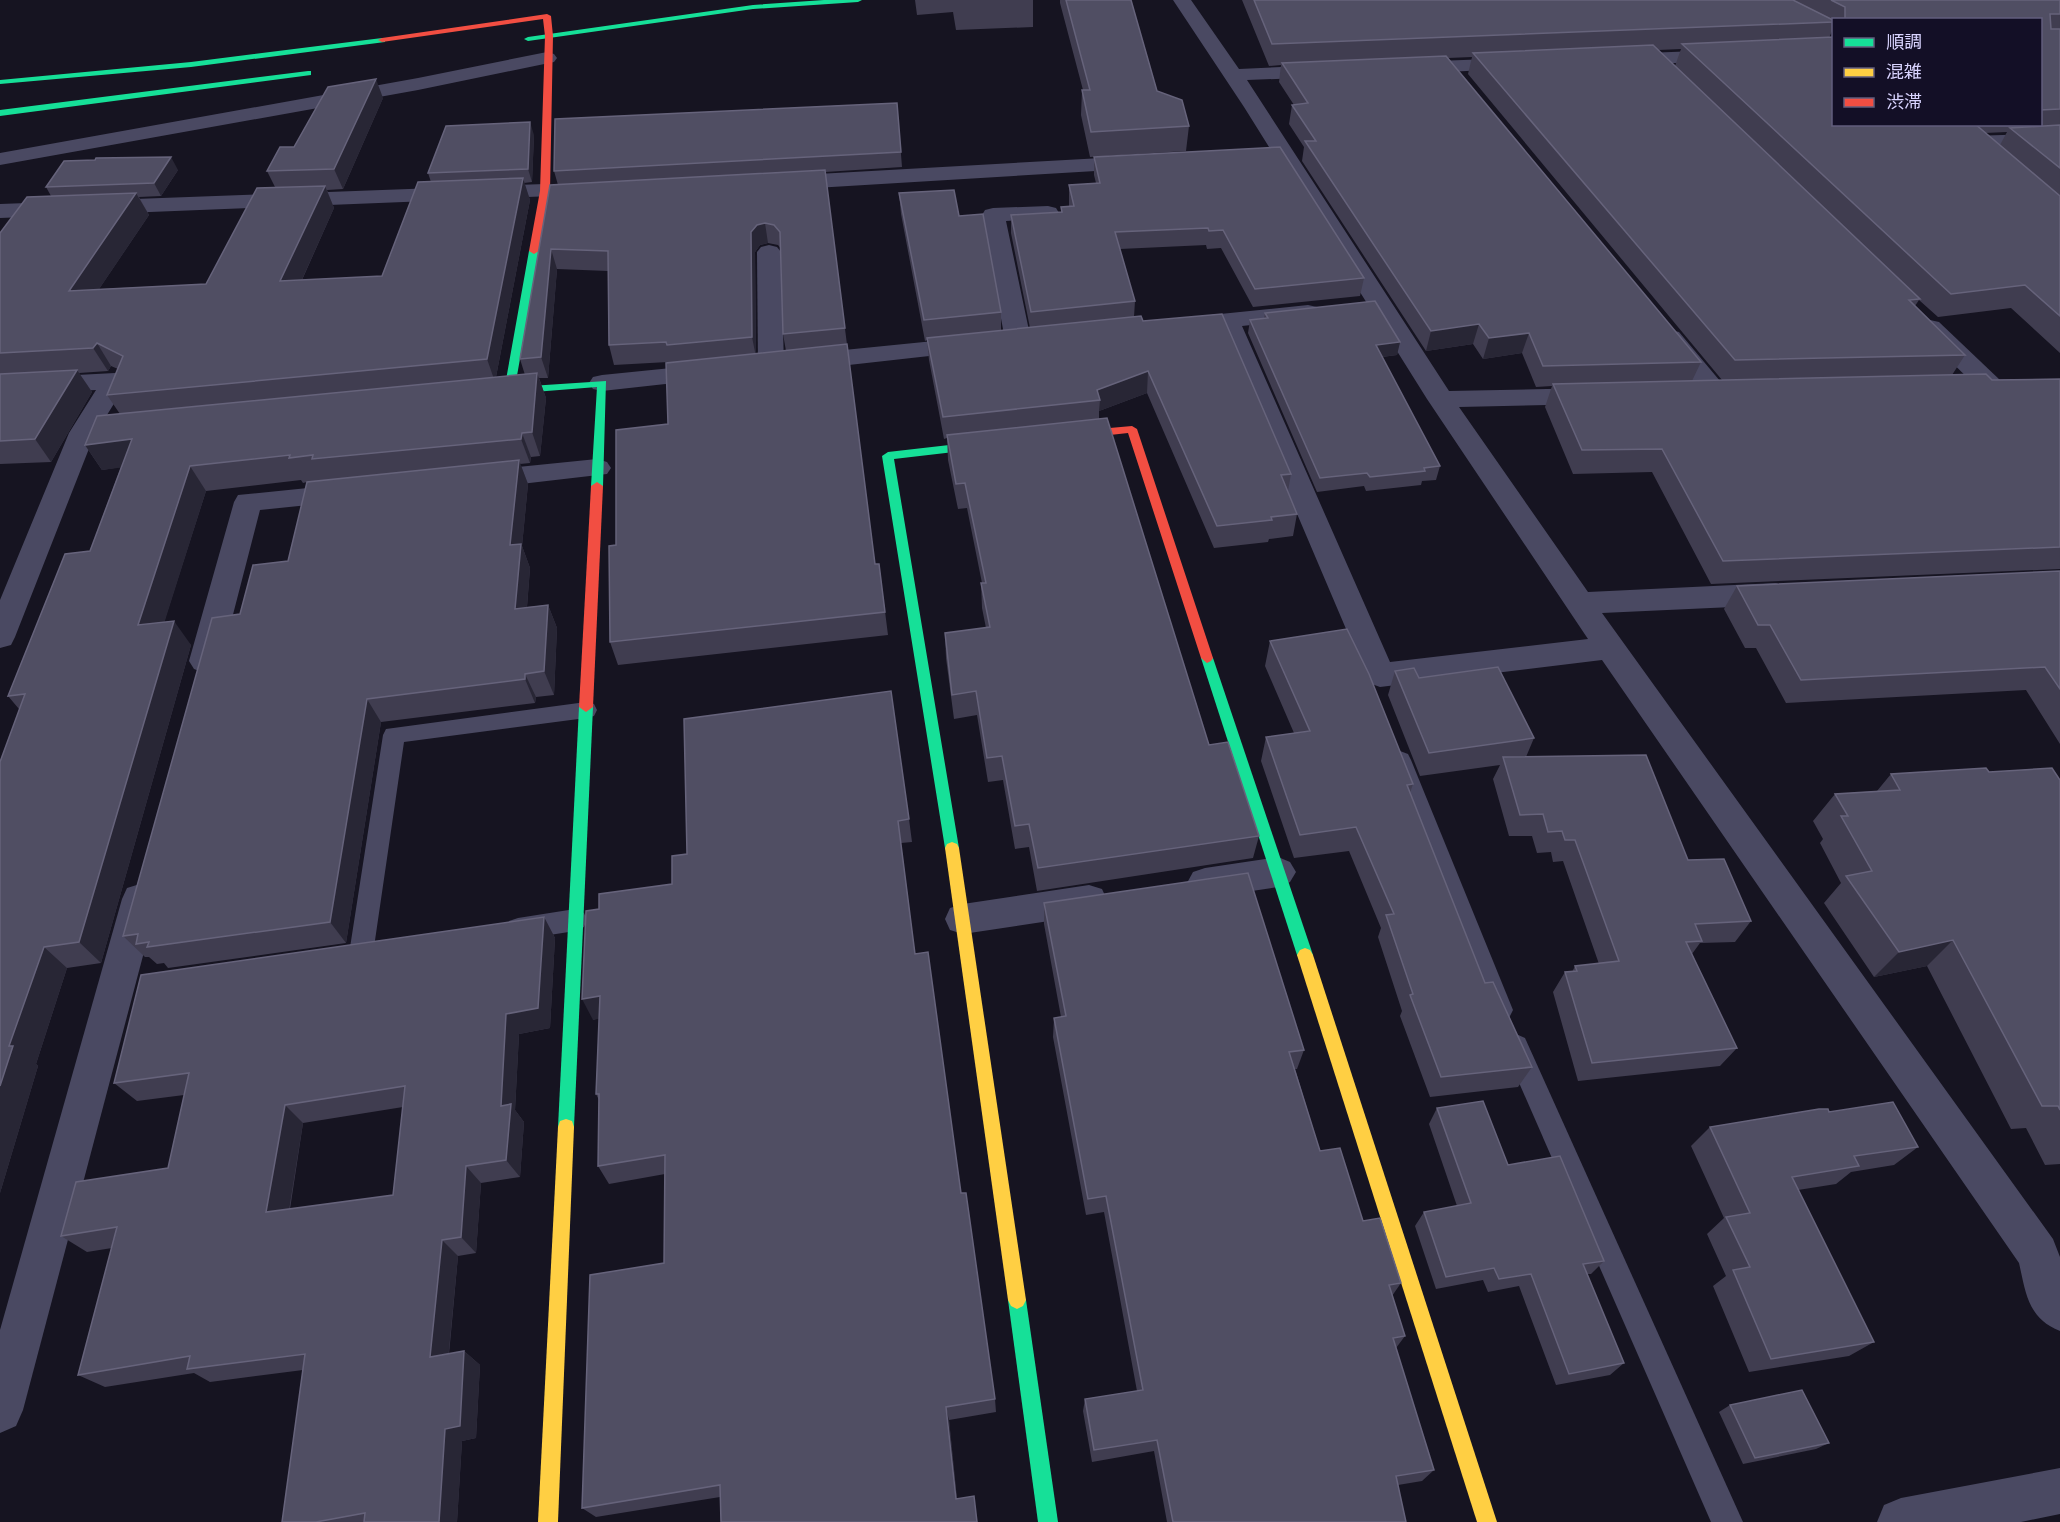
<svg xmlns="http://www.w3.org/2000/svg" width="2060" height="1522" font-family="'Noto Sans','Noto Sans JP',sans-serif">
  <rect width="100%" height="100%" fill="#161421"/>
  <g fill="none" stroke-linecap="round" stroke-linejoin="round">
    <g fill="#4a4962" fill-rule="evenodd">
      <path d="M586,702l8,2 3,6 -3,6 -8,2 -182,24 -31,212 -3,8 -9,3 -9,-3 -3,-8 34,-219 3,-6z"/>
      <path d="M1400,751l8,3 3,6 102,250 -4,8 -9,4 -9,-4 -4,-8 -98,-250 3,-6z"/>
      <path d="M575,909l9,4 3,7 -3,7 -9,4 -57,9 -9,-3 -3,-8 3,-8 9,-3z"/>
      <path d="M1516,1034l9,4 218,484h-32l-208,-476 4,-8z"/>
    </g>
    <g fill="#4a4962" fill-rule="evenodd">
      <path d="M1173,0h18l48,69 87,-4 7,2 3,4 -3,4 -7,2 -79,3 202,311 144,-3 9,2 4,6 -4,6 -9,2 -134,3 129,185 188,-9 11,3 4,8 -4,8 -11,3 -174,8 451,626 7,18v74c-32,-13 -34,-37 -41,-68l-417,-603 -222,27 -11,-4 -151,-355 -38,3 -9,-2 -3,-5 3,-5 137,-14 9,2 3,5 -3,5 -9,2 -66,7 148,336 198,-23 -161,-240 -183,-292z"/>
      <path d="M1722,50l7,2 3,4 -3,4 -108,6 -7,-2 -3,-4 3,-4 7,-2z"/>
      <path d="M547,52l7,2 3,4 -3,4 -136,28 -418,75v-12l418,-75z"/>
      <path d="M1515,58l7,2 3,4 -3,4 -111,6 -7,-2 -3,-4 3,-4 7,-2z"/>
      <path d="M2060,133v12l-89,3 -8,-1 -3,-5 3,-5 8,-1z"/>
      <path d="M1138,156l8,2 3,5 -3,5 -364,22 -8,-2 -3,-5 3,-5 8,-2z"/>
      <path d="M545,184l8,2 3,5 -3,5 -553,22v-14z"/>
      <path d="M1048,206l8,2 3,5 -3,5 -50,3 25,119 -4,5 -9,3 -9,-3 -4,-5 -23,-125 3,-5 8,-2z"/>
      <path d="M769,245l8,2 4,5 3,114 -4,6 -9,2 -9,-2 -4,-6 -1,-114 4,-5z"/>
      <path d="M1930,320l9,2 62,59 4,6 -4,6 -9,2 -9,-2 -62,-61 -3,-5 3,-5z"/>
      <path d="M1670,330l9,2 46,55 4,6 -4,6 -9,2 -9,-2 -46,-57 -3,-5 3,-5z"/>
      <path d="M974,337l9,3 4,5 -4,5 -179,20 -9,-3 -4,-5 4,-5 9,-3z"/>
      <path d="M711,364l9,2 4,6 -4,6 -118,13 -9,-2 -4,-6 4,-6 9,-2z"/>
      <path d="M115,373l9,2 4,6 -26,42 32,-4 9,3 4,6 -4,6 -51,7 -77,196 -4,8 -11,3v-48l69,-167 27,-43 -96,5v-16z"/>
      <path d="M597,459l10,3 4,6 -4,6 -128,15 -10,-3 -4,-6 4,-6 10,-3z"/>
      <path d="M347,484l10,2 4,7 -4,7 -97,10 -39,151 -5,8 -11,4 -11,-4 -5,-8 45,-159 4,-7z"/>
      <path d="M1278,857l12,5 6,10 -6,10 -12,5 -73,11 -12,-4 -6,-11 6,-11 12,-4z"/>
      <path d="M140,884l13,4 5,11 -135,511 -7,16 -16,7v-103l122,-431 5,-11z"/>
      <path d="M1089,885l13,4 5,11 -5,11 -13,4 -126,19 -13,-4 -5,-11 5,-11 13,-4z"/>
      <path d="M2060,1468v46l-39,8h-144l7,-17 17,-7z"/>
    </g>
    <g fill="#16e098" fill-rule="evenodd">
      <path d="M824,0h38l-4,2 -105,7 -225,32 -4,-2 4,-2 225,-32z"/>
      <path d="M382,38h3v4l-194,25 -191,17v-4l191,-18z"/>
      <path d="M308,71h3v4l-311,41v-6z"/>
      <path d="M534,248l5,3 -24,136 91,-6 -3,105 -6,4 -6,-4 6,-99 -88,7 -5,-3 25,-140z"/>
      <path d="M993,440l4,1v6l-103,12 65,389 -2,4 -5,2 -5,-2 -2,-4 -63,-392 6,-4z"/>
      <path d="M1207,653l6,5 100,297 -3,5 -5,2 -5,-2 -3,-5 -96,-297z"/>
      <path d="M586,702l7,5 -19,420 -2,6 -6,2 -6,-2 -2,-6 21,-420z"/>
      <path d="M1017,1291l6,3 3,6 32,222h-20l-30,-222 3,-6z"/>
    </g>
    <g fill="#ffcf43" fill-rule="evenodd">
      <path d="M952,842l5,2 2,4 67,452 -3,6 -6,3 -6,-3 -3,-6 -63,-452 2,-4z"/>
      <path d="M1305,948l5,2 3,5 184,567h-20l-180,-567 3,-5z"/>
      <path d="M566,1119l6,2 2,6 -16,395h-20l20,-395 2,-6z"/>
    </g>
    <g fill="#f24e42" fill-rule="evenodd">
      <path d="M547,14l4,2 2,20 -3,155 -11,60 -5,3 -5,-3 11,-60 5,-155 -2,-17 -161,23 -4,-2 4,-2z"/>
      <path d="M1132,426l5,3 76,229 -2,3 -4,2 -6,-5 -73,-225 -63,7 -5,-4 5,-4z"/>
      <path d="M597,482l6,4 -10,221 -7,5 -7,-5 12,-221z"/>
    </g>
  </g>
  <g fill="#403d50" fill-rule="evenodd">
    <path d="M915,0h118v27l-77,3 -3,-18 -36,3z"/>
    <path d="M1060,0h71l26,91 32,35 -3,25 -96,6 -9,-42 1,-25h1l-23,-87z"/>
    <path d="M1242,0h818v353l-49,-45 -73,9 -19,-17 -4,6 50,49 -13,20 40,5 68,-1v190l-349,15 -59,-112 -79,2 -28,-67 7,-21 -16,1 -14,-34 -39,6 -10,-15 -47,7 -124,-190 2,-14 -15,-23 3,-19h2l-15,-23 2,-17 -12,1zM1833,20h207v104h-207l-4,-86 4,-9zM1681,49l-6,17 -17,-16zM1472,57l-4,17 254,306 -30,1 9,-19 -253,-304zM2007,132l-7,13 -15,-12z"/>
    <path d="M383,98l-40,91 -16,1 7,18 -32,72 80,-4 49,-94 -3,-9 106,-38 -2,47 -8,1 6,17 -34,177 29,-2 -5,-16 38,-174 -4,-14 343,-68 5,64 -77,5 50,392h4l9,71 -270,30 -8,-23 6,-97 52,-121v-62l-54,3 -5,-20 -1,-74 -51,-2 -9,109h-9l7,20 -6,58 -9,1 -1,6 -10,1 8,20 -6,62 8,22 -3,39 21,-2 9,23 -3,67 -18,2 -1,6 -154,19 -35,221 -178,25 -4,-5 -7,1 -8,-7h-4l-22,-21 117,-322 48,-53 19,-79 -4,1 -2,-3 -95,11 -42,131 27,23 -90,318 -34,5 -31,96 2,2 -38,127 19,-484 -11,-13 82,-145 31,-84 -19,3 -17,-25 35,-31 -13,-19 11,-26 -7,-3 -3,5 -29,2 13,19 -41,70 -51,2v-231l51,-37 -5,-9 132,-17 -17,26 -22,1 10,18 -50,74 107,-5 69,-97 -8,-16 27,-24zM768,243l10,2 3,4 2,85 3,17 -30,3 -1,-102 5,-7z"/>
    <path d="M1094,157l270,121 -4,18 -107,11 -32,-59 -14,1 -1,-4 -86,4 15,52 -1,16 9,4 148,153 -3,17 9,23 -4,22 -24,3 -1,3 -54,6 -67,-155 -48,18v8l110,326 50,91 -6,22 -216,33 -8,-44 -14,2 -12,-69 -15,2 -11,-67 -23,4 -8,-61 -1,-25 41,-5 -4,-20 -1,-25h1l-15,-75 -9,1 -10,-49 -1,-22 -3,1 -15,-79 -2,-20 -2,1 -24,-127 -2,-21 60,23 42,96v19l29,-3 -19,-95v-18l50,-3v-5l8,-1v-21l27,-2 -2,-8z"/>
    <path d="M1265,313l135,29 -3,13 -15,2 58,109 -4,14 -14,1 -1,4 -55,6 -2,-5 -47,6 -69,-159 2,-13 14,-2z"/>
    <path d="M2060,571v173l-34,-54 -240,13 -30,-55h-11l-21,-39 13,-23z"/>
    <path d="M1270,641l143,143 -3,9 75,190 47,84 -14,20 -88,10 -30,-81 2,-5 -24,-74 3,-9 -32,-77 -55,7 -33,-97 5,-24 28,-4 -29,-67z"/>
    <path d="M1395,671l24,7 115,60 -8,19 162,103 63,61 -16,21 -35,1 -8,11 45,94 -17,18 -142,15 -25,-89 12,-20h7l3,-6 24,-2 -36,-103 -10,1 -2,-10 -14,1 -5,-17h-23l-16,-57 7,-14 -80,11 -32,-81z"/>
    <path d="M1989,772l71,8v384l-15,1 -19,-37 -15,1 -84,-163 -53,11 -50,-74 17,-20 -21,-40 3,-4 -10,-18 22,-27 42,-3 14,-17z"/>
    <path d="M909,819l3,23 -11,1 14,111 46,239 34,206 1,13 -47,8 8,79 21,23 -258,-25 -124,20 -14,-9 82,-245 1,-89 -56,10 -11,-18 1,-66 -3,-6 3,-76 -6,2 6,-111 73,-25v-28z"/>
    <path d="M1044,903l260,147 -7,19h-2l25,82 81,132 -9,13 13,40 -9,12 38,122 -12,11 -24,4 8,37h-239l-13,-71 -62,11 -9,-51 2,-12 52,-8 -33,-179 -18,3 -33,-178 1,-19 7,-1 -17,-93z"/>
    <path d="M544,917l11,21 -5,90 -31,6 -4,76 9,12 -4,55 -39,6 -5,70 -18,3 -9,98 15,-3 16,14 -4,73 -14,3 -5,81h-175l21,-152 -93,12 -16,-9 -89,14 -27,-12 34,-127 -25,4 -26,-16 107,-68 16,-73 -47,6 -23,-18zM403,1107l-10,88 -103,14 13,-86z"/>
    <path d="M1437,1108l71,57 96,96 -13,13h-4l37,89 -14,12 -54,10 -37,-99 -31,6 -5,-12 -47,9 -21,-63 9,-14 33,-6 -28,-82z"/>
    <path d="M1829,1112l89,35 -24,18 -43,7 -15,12 -38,6 76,152 -25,14 -100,16 -36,-86 13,-10 -19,-42 17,-16 -33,-72 19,-19z"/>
    <path d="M1730,1405l99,38 -13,6 -73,15 -24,-52z"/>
  </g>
  <g fill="#282635">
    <path d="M376,79l7,19 -40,91 -9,-20z"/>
    <path d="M530,122l4,13 -2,47 -4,-13z"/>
    <path d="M171,157l7,13 -17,26 -7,-13z"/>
    <path d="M523,178l7,22 -35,182 -8,-23z"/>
    <path d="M325,186l9,22 -43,96 -11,-23z"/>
    <path d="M136,193l13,22 -66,98 -14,-22z"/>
    <path d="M765,223l3,20 -8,2 -5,7 1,105 -4,-20 -1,-105 6,-7z"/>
    <path d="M551,249l6,20 -9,109 -7,-21z"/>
    <path d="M1479,324l-6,20 -47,7 5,-20z"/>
    <path d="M1529,333l-7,20 -39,6 6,-21z"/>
    <path d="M1400,342l-3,13 -24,3 3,-13z"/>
    <path d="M97,343l14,23 -3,5 -15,-23z"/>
    <path d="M77,370l15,22 -41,70 -16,-23z"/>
    <path d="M1148,371l-1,22 -48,18 1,-11 -3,-10z"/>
    <path d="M537,373l9,25 -6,58 -8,-24z"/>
    <path d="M522,433l9,24 -1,6 -9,-24z"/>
    <path d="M132,439l16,25 -46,6 -17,-25z"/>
    <path d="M519,460l9,24 -6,62 8,22 -5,64 -10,-23 -5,-64z"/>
    <path d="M190,466l16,25 -50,158 -18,-24z"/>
    <path d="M548,605l9,23 -3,67 -10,-24z"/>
    <path d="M174,621l17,24 -90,318 -22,-21z"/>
    <path d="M525,674l11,23 -1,6 -10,-24z"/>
    <path d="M367,699l14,23 -35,221 -16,-21z"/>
    <path d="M544,917l11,21 -5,90 -31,6 -4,76 9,12 -4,55 -14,-17 -5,-54 5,-92z"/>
    <path d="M1953,940l-26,26 -53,11 25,-25z"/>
    <path d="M44,947l23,21 -31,96 2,2 -38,127v-107l9,-40z"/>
    <path d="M600,996l11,20 -18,4 -11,-21z"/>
    <path d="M285,1105l18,18 -17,106 -20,-17z"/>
    <path d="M466,1166l15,17 -5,70 -15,-16z"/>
    <path d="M442,1240l16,16 -11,115 -17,-14z"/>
    <path d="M464,1351l16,14 -4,73 -14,3 -5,81h-18l6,-93z"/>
    <path d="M946,1407l3,13 9,89 -2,-10z"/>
  </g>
  <g fill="#504e63" stroke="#66637b" stroke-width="1.5" fill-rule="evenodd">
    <path d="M1066,0h65l26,91 25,9 7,26 -98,6 -9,-42h8z"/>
    <path d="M1254,0h539l40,20v2l-561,22z"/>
    <path d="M1831,0h229v14h-10l1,15h9v80l-20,1v-90h-195v-13z"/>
    <path d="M1833,37v87h142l85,72v120l-35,-31 -74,9 -269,-250z"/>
    <path d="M1653,45l267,254 -11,1 56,55 -230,5 -262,-307z"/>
    <path d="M1446,56l255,306 -158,4 -14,-33 -40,5 -10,-14 -48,7 -126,-190h11l-24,-36 16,-2 -26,-40z"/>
    <path d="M376,79l-42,90 -67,2 13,-24h14l34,-60z"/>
    <path d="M897,103l4,49 -347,19 1,-52z"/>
    <path d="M530,122l-2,47 -100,4 18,-47z"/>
    <path d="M2060,125v43l-50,-40z"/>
    <path d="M1280,147l84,131 -109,11 -32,-59 -14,1 -1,-3 -93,4 20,69 -104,11 -20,-97 51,-3 -1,-5 13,-1 -5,-21 31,-2 -6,-26z"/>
    <path d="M171,157l-17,26 -108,4 18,-26 31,-1 1,-2z"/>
    <path d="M825,170l20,158 -62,6 -3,-102 -6,-7 -9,-2 -8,2 -6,7 1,105 -85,8 -1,-3 -57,3 -1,-94 -57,-2 -10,108 -21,2 30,-174z"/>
    <path d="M523,178l-36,181 -380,36 16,-39 -26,-13 -4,5 -93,5v-120l27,-36 109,-4 -67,98 137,-7 51,-96 68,-2 -45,95 102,-5 36,-94z"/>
    <path d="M954,190l5,26 24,-2 18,98 -77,8 -25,-127z"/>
    <path d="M1375,301l25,41 -24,3 64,121 -16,2 1,3 -55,6 -3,-4 -47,5 -70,-158 18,-2 -3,-5z"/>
    <path d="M1222,314l69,160 -10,1 16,39 -26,3 1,3 -55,6 -69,-155 -51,19 3,10 -157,17 -16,-79 214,-22 2,5z"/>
    <path d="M847,344l28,220h4l6,48 -275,30 -1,-96 7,-1v-115l52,-6 -2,-61z"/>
    <path d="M77,370l-42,69 -35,2v-67z"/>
    <path d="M537,373l-5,59 -10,1 -1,6 -209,20 1,-4 -24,3 1,-3 -100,11 -52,159 36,-4 -95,321 -35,5 -35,99h4l-13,40v-324l25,-68 -17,2 57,-142 25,-3 42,-112 -47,6 12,-29z"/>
    <path d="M1986,374l6,6 68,-1v168l-337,14 -61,-112 -80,1 -29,-66z"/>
    <path d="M1107,418l102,327 19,-3 31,94 -221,32 -9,-44 -14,2 -13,-70 -15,2 -11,-67 -24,4 -7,-62 45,-6 -9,-44h5l-21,-100 -9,1 -9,-49z"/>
    <path d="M519,460l-9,85 11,-1 -6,65 33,-4 -4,66 -19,3v5l-158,20 -37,223 -183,25 2,-5 -13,2 2,-10 -15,2 89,-318 28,-4 13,-49 35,-4 19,-79z"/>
    <path d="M2060,571v118l-15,-22 -244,13 -31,-55h-12l-21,-39z"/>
    <path d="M1347,629l22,45 44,110 -6,1 78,198 8,-1 39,85 -91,10 -31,-82 3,-1 -27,-79 8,-1 -38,-87 -56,8 -34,-98 44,-6 -40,-90z"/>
    <path d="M1498,667l36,71 -105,15 -34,-82 19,-3 5,10z"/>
    <path d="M891,691l18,128 -11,2 17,133 13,-2 33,241h5l29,206 -49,8 10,92 18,-3 3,26h-256l-1,-37 -138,23 8,-233 74,-12 1,-108 -67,11 1,-72h-3l4,-98 -18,3 4,-88 13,-2v-15l73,-10v-28l15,-2 -3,-135z"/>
    <path d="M1646,755l42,105 36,-1 27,62 -56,3 7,17 -16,1 51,106 -145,15 -27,-91 12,-1 -2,-5 44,-5 -44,-121h-10l-3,-9 -14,1 -5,-18 -23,1 -17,-58z"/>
    <path d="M1986,768l3,4 63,-4 8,12v330l-2,-4h-16l-89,-166 -54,12 -53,-76 26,-5 -31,-55h7l-13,-22 65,-4 -9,-16z"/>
    <path d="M1248,873l56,177 -15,2 31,99 20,-3 23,73 17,-3 21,65 -12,2 16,51 -12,2 41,132 -38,6 10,46h-233l-16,-82 -63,10 -9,-51 58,-9 -37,-194 -18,3 -34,-181 12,-2 -22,-113z"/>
    <path d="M544,917l-6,91 -32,6 -5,92 10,-2 -5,56 -40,6 -5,71 -19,3 -12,117 34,-6 -4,75 -15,3 -6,93h-75l1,-9 -49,9h-34l23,-168 -118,15 3,-13 -112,19 39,-148 -56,9 15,-54 92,-14 21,-95 -75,10 27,-108zM405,1086l-12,109 -127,17 19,-107z"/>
    <path d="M1483,1101l25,64 52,-9 44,105 -21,3 41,99 -55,11 -38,-100 -32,5 -5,-11 -48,9 -22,-65 47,-9 -34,-95z"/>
    <path d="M1893,1102l25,45 -64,9 5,10 -67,11 82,165 -103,17 -38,-89 17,-3 -24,-50 24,-4 -40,-86 109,-18h9l1,3z"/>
    <path d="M1802,1390l27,53 -74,15 -25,-53z"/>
  </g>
  <rect x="1832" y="18" width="210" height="108" fill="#130f26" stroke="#625e7d" stroke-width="1.5"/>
  <rect x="1844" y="38" width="30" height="9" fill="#16e098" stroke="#625e7d" stroke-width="1.5"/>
  <text x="1886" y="48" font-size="18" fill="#d9d4ff">順調</text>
  <rect x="1844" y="68" width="30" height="9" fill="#ffcf43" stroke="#625e7d" stroke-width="1.5"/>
  <text x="1886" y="78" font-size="18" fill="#d9d4ff">混雑</text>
  <rect x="1844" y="98" width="30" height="9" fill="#f24e42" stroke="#625e7d" stroke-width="1.5"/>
  <text x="1886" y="108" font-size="18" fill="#d9d4ff">渋滞</text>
</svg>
